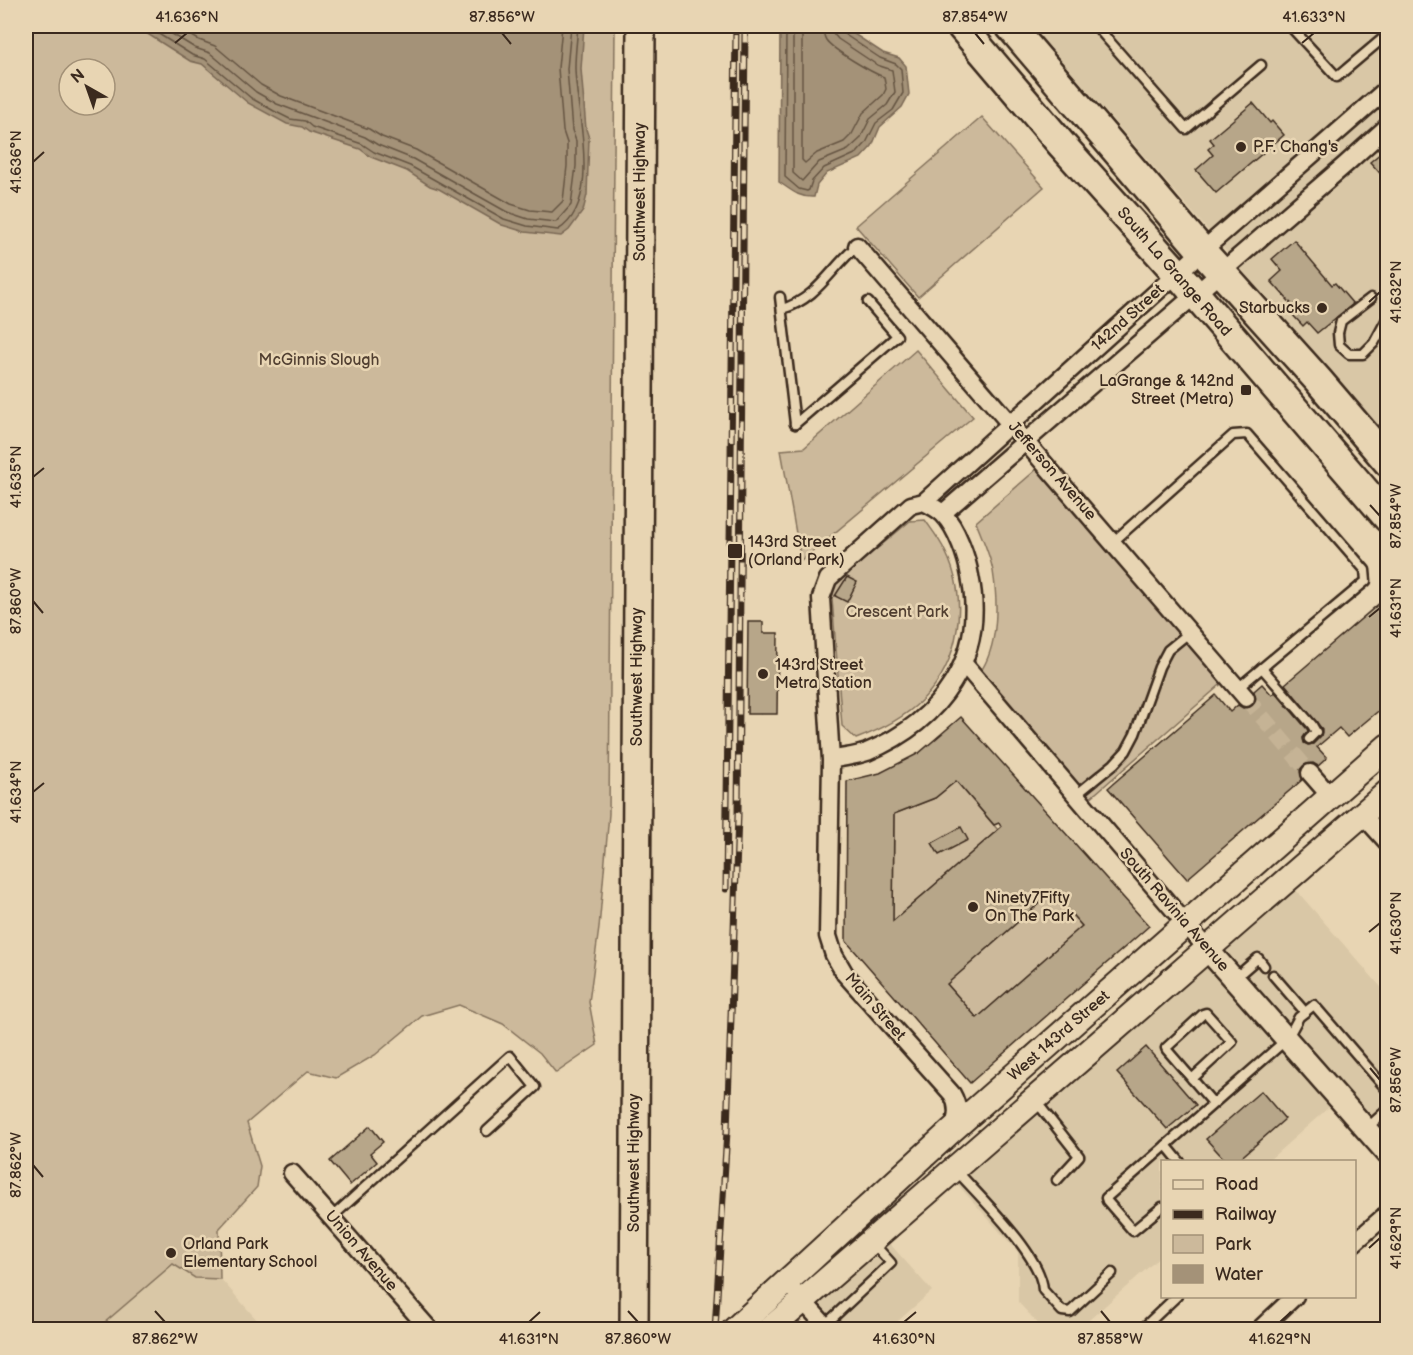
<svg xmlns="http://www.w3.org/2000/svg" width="1413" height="1355" font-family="'Balsamiq Sans',sans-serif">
  <rect width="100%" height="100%" fill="#e8d5b3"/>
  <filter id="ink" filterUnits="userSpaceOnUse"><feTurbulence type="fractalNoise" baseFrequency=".0167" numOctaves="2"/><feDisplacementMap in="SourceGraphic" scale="12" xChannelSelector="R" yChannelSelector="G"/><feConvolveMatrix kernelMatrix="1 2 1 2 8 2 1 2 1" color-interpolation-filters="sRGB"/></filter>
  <g filter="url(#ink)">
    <g fill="#d9c7a6">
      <path d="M1032,26h355v414l-88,-104z"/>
      <path d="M1289,882l98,112v129l-12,11 -162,-184z"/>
      <path d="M1207,954l130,146 -69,61 -106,1v93l-83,74h-36l-25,-27v-50l-68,-76z"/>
      <path d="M175,1227l90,102 -209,1z"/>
      <path d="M882,1235l50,56 -43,38h-57l-26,-28z"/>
    </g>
    <g fill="#ccb99b" stroke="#84725c" stroke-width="1.5" fill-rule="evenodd">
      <path d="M26,26h589l-6,788 -10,114 -10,74 8,43 -41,28 -16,-20 -37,-29 -44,-19 -37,11 -47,39 -39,23 -28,-7 -61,52 13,43 -3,21 -38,42 1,50 -25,-1 -22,-14 -76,65h-71zM69,69h36v36h-36z"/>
      <path d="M982,117l62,70 -126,110 -62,-71z"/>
      <path d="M916,350l57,67 -172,144 -20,-111 23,-2z"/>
      <path d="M1044,463l183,216 -139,121 -109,-126c20,-28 19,-71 14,-103 -3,-17 -11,-33 -17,-49z"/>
      <path d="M925,520c7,10 15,20 20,31 24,47 16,111 -23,149 -18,18 -42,30 -66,39l-14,-13 -10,-128 3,-14 75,-63z"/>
      <path d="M956,781l42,49 -105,91 1,-107 41,-16z"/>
      <path d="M1052,892l30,34 -105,92 -30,-34z"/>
    </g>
    <g fill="#a49278" stroke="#7a6854" stroke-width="1.5">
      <path d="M135,26h449l-3,43 5,60 3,9 -2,57 -4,16 -14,19 -8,6 -36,-4 -23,-7 -63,-36 -9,-3 -23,-15 -36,-14 -11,-8 -51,-17 -7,-5 -15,-3 -39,-21 -46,-39 -12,-3z"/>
      <path d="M780,26h62l41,27 16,5 7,8 3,28 -7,13 -22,20 -8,19 -11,12 -34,15 -10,12 -3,12c-15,1 -23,-7 -35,-15z"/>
    </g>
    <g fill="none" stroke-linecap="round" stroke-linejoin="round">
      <g stroke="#655442" stroke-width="1.5">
        <path d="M146,26l46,29 13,4 46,39 23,13 16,8 15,2 7,6 50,17 12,8 36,14 94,53 23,7 31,4c46,-28 17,-120 17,-163 0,-14 2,-28 3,-41"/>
        <path d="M159,26l36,22 15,5 46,39 21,12 88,33 13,8 35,14 94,53 21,7 28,3 15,-17 5,-39v-25l-4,-11 -5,-61 4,-43"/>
        <path d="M175,26l24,14 16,6 46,39 20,11 88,33 13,8 34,13 95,54 19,6 22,2 11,-11 4,-35v-23l-4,-12 -5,-63 4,-42"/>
        <path d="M786,26l-1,151 14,12 8,2 2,-1 3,-9 12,-13 33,-15 9,-10 10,-20 17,-13 10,-17 -2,-24 -5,-5 -16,-6 -39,-26 -2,-6"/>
        <path d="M793,26v147l9,8 17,-19 29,-12 12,-11 10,-20 17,-14 8,-13 -3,-22 -15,-5 -39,-26 -5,-6 -1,-7"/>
        <path d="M802,26v134l3,3 12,-10 27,-11 8,-8 11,-21 20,-18 3,-6 -2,-12c-12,-4 -51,-27 -58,-37 -3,-5 -3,-9 -3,-14"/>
      </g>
    </g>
    <g fill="#b7a689" stroke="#3b2a1e" stroke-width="1.5" fill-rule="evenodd">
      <path d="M1253,103l17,20 2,-2 12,14 -68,58 -20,-23 17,-15 -5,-6 6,-5 -4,-5z"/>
      <path d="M1388,147v35l-18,-20z"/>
      <path d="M1294,240l38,45 3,-2 18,21 -36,29 -10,-11 -4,4 -13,-14 5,-4 -24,-27 11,-10 -10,-12z"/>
      <path d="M847,577l10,5 -10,20 -12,-6z"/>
      <path d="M1388,596v107l-41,34 -8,-9 -22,19 10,11 -9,8 -5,-3 -9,2 -4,5 2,10 -115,99 -79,-91 108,-93 14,17 8,-7 5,3h6l7,-7 -2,-10 8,-7 10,11 3,-3 32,37 1,2 -5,7 1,5 4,2 5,-1 8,-8 1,-7 -37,-45z"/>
      <path d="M748,622h15v11h15l-1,81h-30z"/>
      <path d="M961,717l188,209 -179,157 -124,-142 1,-160 33,-8 39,-20zM956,781l38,44 5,-2 2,4 -108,94 1,-107 41,-16zM1052,892l30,34 -105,92 -30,-34z"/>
      <path d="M961,827l7,13 -29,15 -7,-12z"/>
      <path d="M1146,1047l50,58 -29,24 -50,-56z"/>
      <path d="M1261,1091l24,28 -48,42h-11l-20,-22z"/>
      <path d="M370,1126l13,16 -13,11 7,9 -27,23 -20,-24z"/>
    </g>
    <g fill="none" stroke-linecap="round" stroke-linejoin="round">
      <path stroke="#c5b395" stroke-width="16" stroke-dasharray="16 8" stroke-linecap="butt" d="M1246,698l64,75"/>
      <defs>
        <g id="service">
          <path d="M1096,26l90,103 75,-64"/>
          <path d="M1290,26l47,51 51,-43"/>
          <path d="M780,297l15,127"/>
          <path d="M1371,298l-30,23 -3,12 1,12 10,9h14l11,-11 14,-26"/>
          <path d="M782,309c35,-10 49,-41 75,-63"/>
          <path d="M795,424l102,-88 -29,-34"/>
          <path d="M1113,542l120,-107 14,-1 118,136 1,11 -128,107"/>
          <path d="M1262,668l50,57 4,7 -7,7"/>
          <path d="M1076,795l38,-31 12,-13 9,-17 24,-67 9,-17 22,-18"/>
          <path d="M1273,975l32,37"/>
          <path d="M1234,979l24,-21 6,8"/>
          <path d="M1192,1079l40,-37 -26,-29 -3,1 -37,34 1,2 46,53"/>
          <path d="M1035,1100l44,56 -22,24"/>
          <path d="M1366,1129l22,-20"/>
          <path d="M1166,1145l14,17"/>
          <path d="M955,1169c24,27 87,87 88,121l19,21 8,1 42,-39"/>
          <path d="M1162,1207l-29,24 -26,-30 -1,-3 181,-159 12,-22 15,-12 74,86"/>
          <path d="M332,1217l178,-161 25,31 -48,44"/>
          <path d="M825,1325l66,-62 -19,-21"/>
          <path d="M1141,1330l36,-34"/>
        </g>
        <g id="minor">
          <path d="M857,246l389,452"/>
          <path d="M924,502l278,-251 186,-163"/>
          <path d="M943,513l403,-349 42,-38"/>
          <path d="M964,664l244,286"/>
          <path d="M831,760c12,-3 25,-4 36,-8 74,-31 120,-95 103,-176 -3,-18 -13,-48 -27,-62 -5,-5 -13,-9 -19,-12l-13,3 -83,74 -7,19 10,162 -3,176 6,19 11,19 107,120c7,12 6,25 -1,37"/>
          <path d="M1310,773l21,24"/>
          <path d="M1362,814l26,29"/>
          <path d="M292,1173l138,157"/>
          <path d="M1354,1243l34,-30"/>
          <path d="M796,1293l33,37"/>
          <path d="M1259,1330l36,-34"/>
        </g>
        <path id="tertiary" d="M1208,950l180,204"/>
        <g id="secondary">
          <path d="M734,1330l217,-199 437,-385"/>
          <path d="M769,1330l619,-538"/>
        </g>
        <path id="primary" d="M634,1330l7,-1304"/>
        <g id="trunk">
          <path d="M961,26l101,119 123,137 203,236"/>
          <path d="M1010,26l192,225 116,129 70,82"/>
        </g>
      </defs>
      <use href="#service" stroke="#3b2a1e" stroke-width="13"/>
      <use href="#minor" stroke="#3b2a1e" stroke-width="21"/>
      <use href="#tertiary" stroke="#3b2a1e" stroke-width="26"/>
      <use href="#secondary" stroke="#3b2a1e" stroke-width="28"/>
      <use href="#primary" stroke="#3b2a1e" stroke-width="32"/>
      <use href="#trunk" stroke="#3b2a1e" stroke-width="33"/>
      <use href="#service" stroke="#e8d5b3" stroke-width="8"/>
      <use href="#minor" stroke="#e8d5b3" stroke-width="16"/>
      <use href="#tertiary" stroke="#e8d5b3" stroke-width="21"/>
      <use href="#secondary" stroke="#e8d5b3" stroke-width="24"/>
      <use href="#primary" stroke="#e8d5b3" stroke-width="27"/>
      <use href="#trunk" stroke="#e8d5b3" stroke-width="28"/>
      <defs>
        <g id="rail">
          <path d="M726,889l10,-863"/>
          <path d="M715,1330l12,-199 11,-316 7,-789"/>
        </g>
      </defs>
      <use href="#rail" stroke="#3b2a1e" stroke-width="7"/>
      <use href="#rail" stroke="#e8d5b3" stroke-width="4.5" stroke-dasharray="14" stroke-linecap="butt"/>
    </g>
  </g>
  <path fill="none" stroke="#3b2a1e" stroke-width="2" d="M502,33l9,11M975,33l9,11M175,43l12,-10M1302,43l12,-10M33,162l11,-10M1369,302l11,-10M33,477l11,-9M1370,505l10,11M33,601l10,12M1369,617l11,-9M33,792l11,-9M1369,932l11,-9M1370,1068l10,12M33,1165l10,12M1369,1248l11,-10M155,1311l10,11M628,1311l10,11M1101,1311l9,11M529,1322l11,-10M904,1322l12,-10M1280,1322l11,-10"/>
  <g fill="#3b2a1e" stroke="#e8d5b3" stroke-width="2">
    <circle cx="1241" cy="147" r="6"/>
    <circle cx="1322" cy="308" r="6"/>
    <rect x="1240" y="384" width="12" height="12" rx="3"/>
    <rect x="727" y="543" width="16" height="16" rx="3"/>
    <circle cx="763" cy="674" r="6"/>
    <circle cx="973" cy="907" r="6"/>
    <circle cx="171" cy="1253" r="6"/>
  </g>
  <g text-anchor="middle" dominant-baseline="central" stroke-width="5" stroke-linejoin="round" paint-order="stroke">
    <g font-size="16" fill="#3b2a1e" stroke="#e8d5b3" text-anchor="start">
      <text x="1253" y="147">P.F. Chang's</text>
      <text x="1310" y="308" text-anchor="end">Starbucks</text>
      <text x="1234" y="381" text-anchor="end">LaGrange &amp; 142nd<tspan x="1234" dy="18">Street (Metra)</tspan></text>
      <text x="748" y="542">143rd Street<tspan x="748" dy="18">(Orland Park)</tspan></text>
      <text x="775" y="665">143rd Street<tspan x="775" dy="18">Metra Station</tspan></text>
      <text x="985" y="898">Ninety7Fifty<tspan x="985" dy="18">On The Park</tspan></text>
      <text x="183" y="1244">Orland Park<tspan x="183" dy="18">Elementary School</tspan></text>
    </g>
    <g font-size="16" fill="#3b2a1e" stroke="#e8d5b3">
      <text transform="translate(640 192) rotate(-90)">Southwest Highway</text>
      <text transform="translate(1174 272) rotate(49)">South La Grange Road</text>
      <text transform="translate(1128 318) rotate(-42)">142nd Street</text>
      <text transform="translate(1052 471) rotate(49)">Jefferson Avenue</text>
      <text transform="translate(637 677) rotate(-90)">Southwest Highway</text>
      <text transform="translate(1174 910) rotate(49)">South Ravinia Avenue</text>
      <text transform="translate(875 1007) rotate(49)">Main Street</text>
      <text transform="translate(1059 1036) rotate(-41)">West 143rd Street</text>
      <text transform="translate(634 1163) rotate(-90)">Southwest Highway</text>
      <text transform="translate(361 1251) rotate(49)">Union Avenue</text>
    </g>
    <g font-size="16" fill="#513f31" stroke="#e8d5b3">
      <text x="319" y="360">McGinnis Slough</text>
      <text x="897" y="612">Crescent Park</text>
    </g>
  </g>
  <rect width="1413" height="1355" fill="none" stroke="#e8d5b3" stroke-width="66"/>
  <rect x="1161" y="1160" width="195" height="138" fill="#e8d5b3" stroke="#a39177" stroke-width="1.5"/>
  <rect x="1173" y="1180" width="30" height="9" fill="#e8d5b3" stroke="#a39177" stroke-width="1.5"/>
  <text x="1215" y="1190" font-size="18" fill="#3b2a1e">Road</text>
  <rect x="1173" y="1210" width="30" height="9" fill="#3b2a1e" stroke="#a39177" stroke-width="1.5"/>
  <text x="1215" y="1220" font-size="18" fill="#3b2a1e">Railway</text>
  <rect x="1173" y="1235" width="30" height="18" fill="#ccb99b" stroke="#a39177" stroke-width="1.5"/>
  <text x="1215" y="1250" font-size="18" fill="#3b2a1e">Park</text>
  <rect x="1173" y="1265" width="30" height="18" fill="#a49278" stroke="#a39177" stroke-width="1.5"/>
  <text x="1215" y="1280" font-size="18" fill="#3b2a1e">Water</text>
  <g transform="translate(87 87) rotate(320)"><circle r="28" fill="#e8d5b3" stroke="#a39177" stroke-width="1.5"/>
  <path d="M0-4.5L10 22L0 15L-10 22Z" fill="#3b2a1e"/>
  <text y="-9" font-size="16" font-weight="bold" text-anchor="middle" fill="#3b2a1e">N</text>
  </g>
  <rect x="33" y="33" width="1347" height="1289" fill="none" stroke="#3b2a1e" stroke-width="2"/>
  <g font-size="15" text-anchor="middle" fill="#3b2a1e">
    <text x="187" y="22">41.636°N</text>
    <text x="502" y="22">87.856°W</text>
    <text x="975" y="22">87.854°W</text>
    <text x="1314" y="22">41.633°N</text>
    <text transform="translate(16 162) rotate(-90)" y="5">41.636°N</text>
    <text transform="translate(1396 292) rotate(-90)" y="5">41.632°N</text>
    <text transform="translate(16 477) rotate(-90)" y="5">41.635°N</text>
    <text transform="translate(1396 516) rotate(-90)" y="5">87.854°W</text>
    <text transform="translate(16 601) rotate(-90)" y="5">87.860°W</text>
    <text transform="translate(1396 608) rotate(-90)" y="5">41.631°N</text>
    <text transform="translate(16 792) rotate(-90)" y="5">41.634°N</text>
    <text transform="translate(1396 923) rotate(-90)" y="5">41.630°N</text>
    <text transform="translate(1396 1080) rotate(-90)" y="5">87.856°W</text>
    <text transform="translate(16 1165) rotate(-90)" y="5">87.862°W</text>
    <text transform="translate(1396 1238) rotate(-90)" y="5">41.629°N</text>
    <text x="165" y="1344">87.862°W</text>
    <text x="529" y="1344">41.631°N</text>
    <text x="638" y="1344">87.860°W</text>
    <text x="904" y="1344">41.630°N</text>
    <text x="1110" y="1344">87.858°W</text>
    <text x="1280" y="1344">41.629°N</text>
  </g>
</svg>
